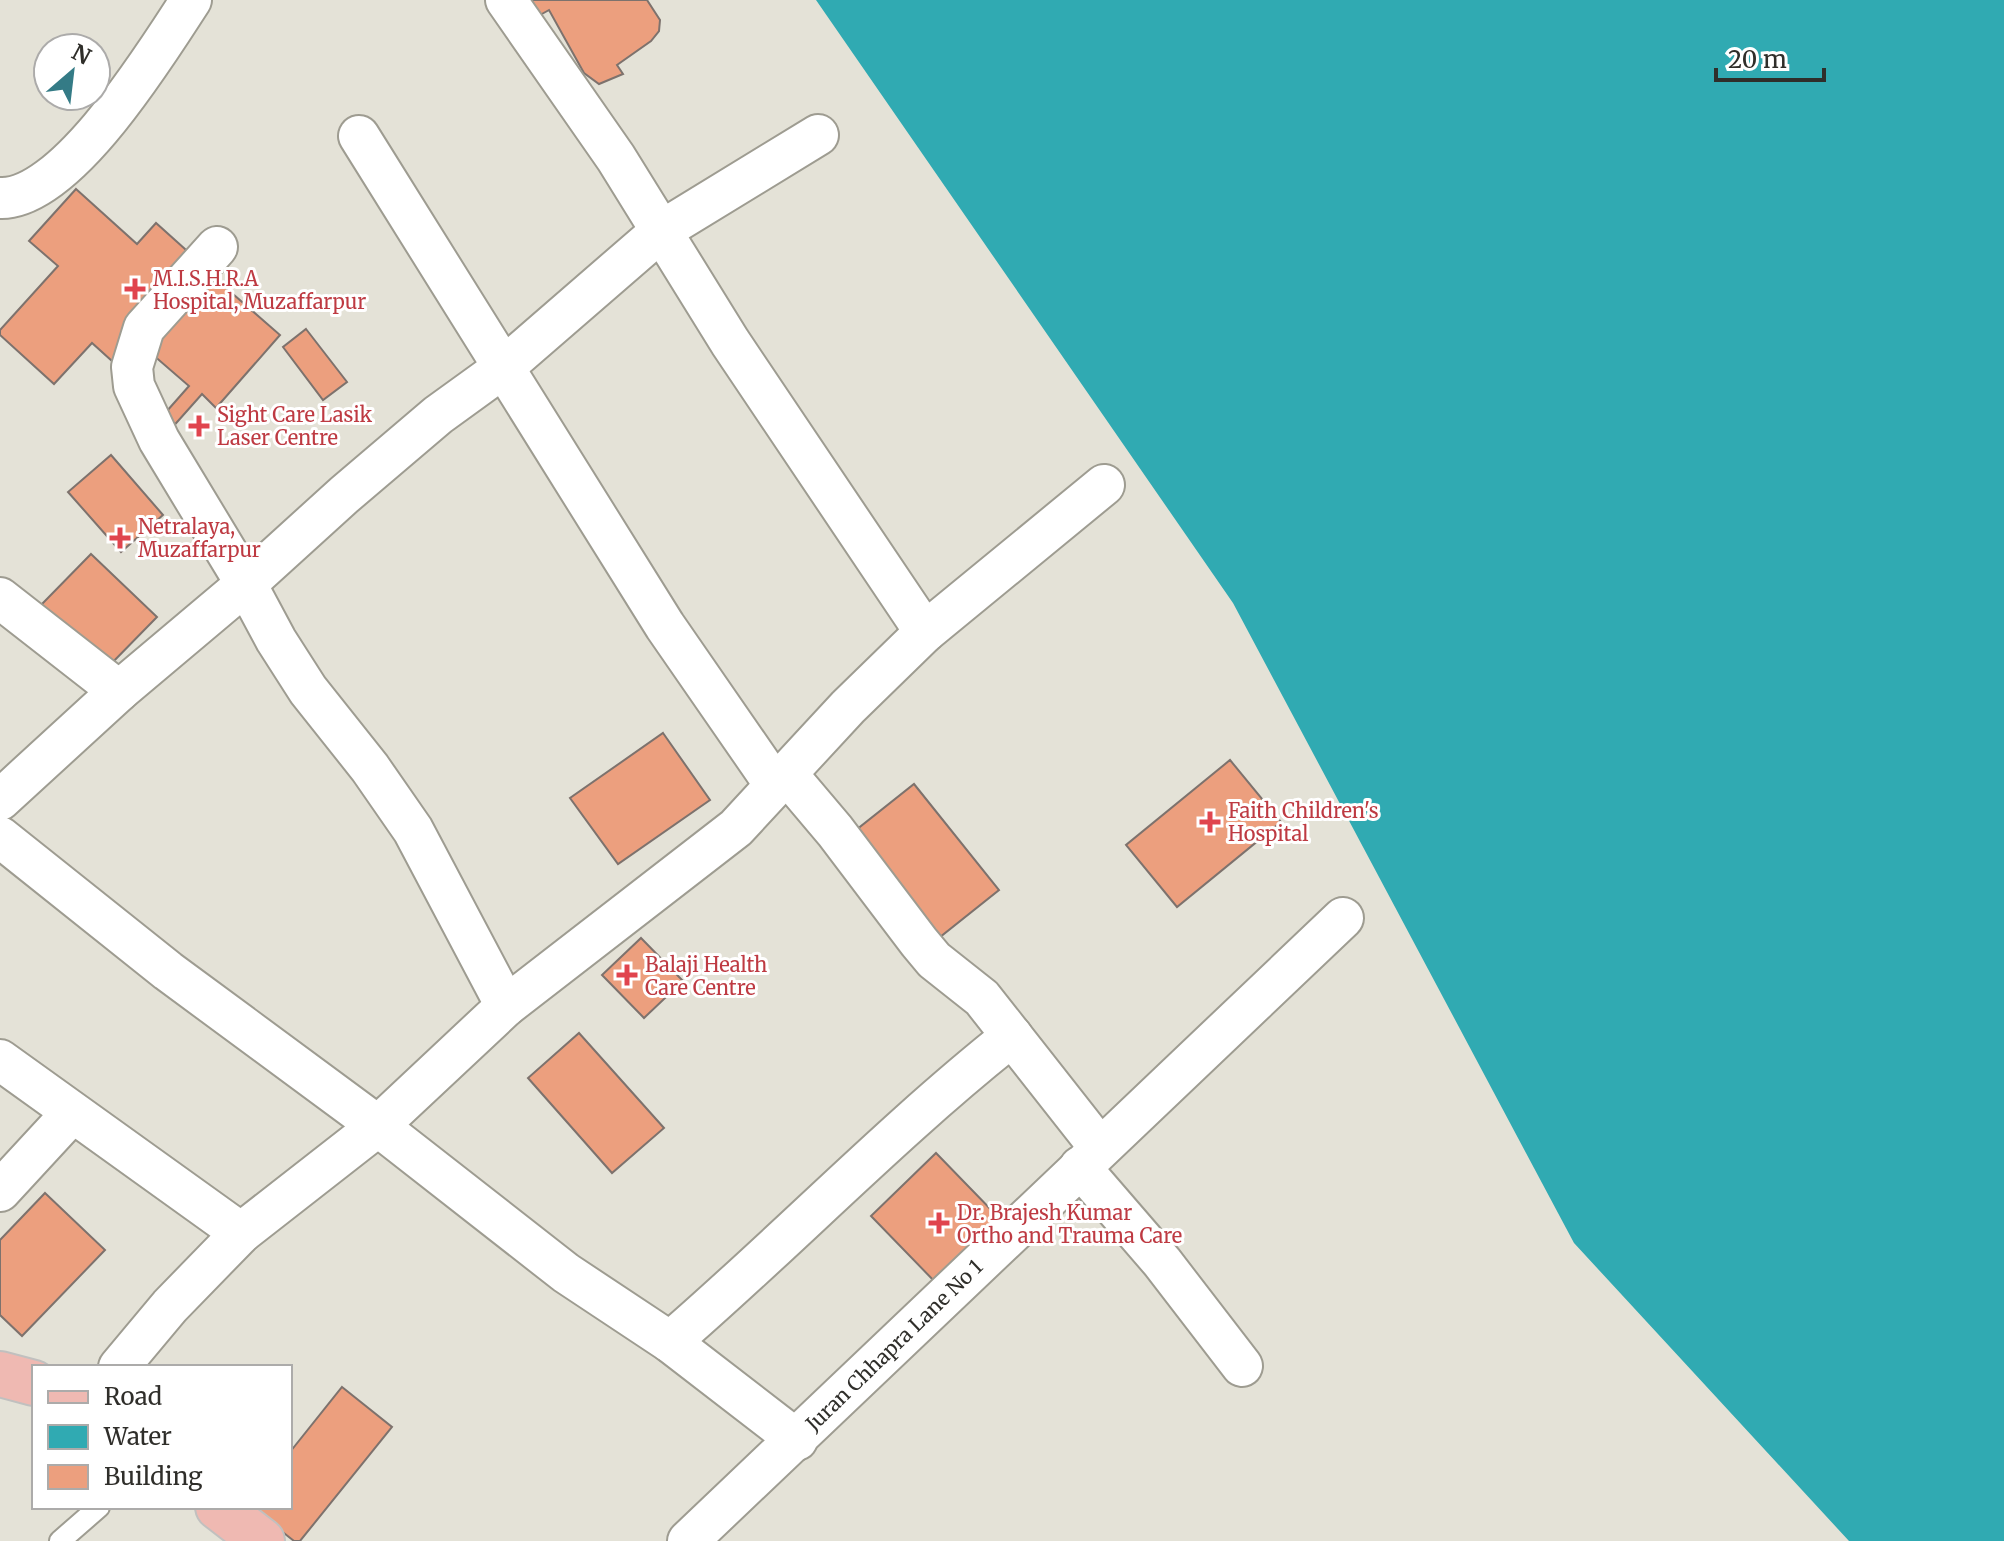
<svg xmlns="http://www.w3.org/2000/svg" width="2004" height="1541" font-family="Merriweather,serif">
  <rect width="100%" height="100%" fill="#e4e2d7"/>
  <path fill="#30aab2" d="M816,0h1188v1541h-155l-275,-298 -341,-640z"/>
  <g fill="#ec9f7e" stroke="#7d726d" stroke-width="2">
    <path d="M522,0h125l13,20 -1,11 -8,10 -34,24 6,9 -24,10 -15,-11 -35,-63 -16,9z"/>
    <path d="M76,189l61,55 19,-21 39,35 -83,103 -20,-18 -38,41 -54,-49v-5l58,-64 -29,-25z"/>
    <path d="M210,274l70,61 -64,73 -14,-14 -32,36 -11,-10 30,-34 -44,-38z"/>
    <path d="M306,329l41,53 -24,18 -40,-53z"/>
    <path d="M111,455l52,60 -42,37 -53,-60z"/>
    <path d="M91,554l66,63 -51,52 -65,-64z"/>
    <path d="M663,733l47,67 -92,64 -48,-66z"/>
    <path d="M1230,760l51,62 -104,85 -51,-62z"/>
    <path d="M914,784l85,106 -69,55 -84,-107z"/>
    <path d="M641,938l42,43 -39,37 -42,-43z"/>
    <path d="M579,1033l85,95 -52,45 -84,-95z"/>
    <path d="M936,1153l67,69 -65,63 -67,-69z"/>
    <path d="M45,1193l60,57 -83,86 -22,-21v-75z"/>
    <path d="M342,1387l50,40 -92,114h-6l-43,-34h39v-55z"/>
  </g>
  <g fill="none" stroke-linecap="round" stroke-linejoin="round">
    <defs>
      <path id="lane" d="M60,1541l39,-34"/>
      <g id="street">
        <path d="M506,0l110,158 114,184 195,290"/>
        <path d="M359,136l306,490 110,159"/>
        <path d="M0,198c66,3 157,-146 191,-198"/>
        <path d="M217,247l-73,81 -12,39 2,19 25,54 87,144 30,56 32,50 62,78 43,62 93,176"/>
        <path d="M0,598l119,93"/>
        <path d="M786,773l49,58 84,111 15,18 48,38 118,150"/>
        <path d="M0,800l119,-109 127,-107 98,-89 94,-80 65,-47 158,-137 157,-96"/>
        <path d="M0,837l168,134 210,155 188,147 104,69 127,98"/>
        <path d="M0,1060l241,173"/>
        <path d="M1080,1167l82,95 80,104"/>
        <path d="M0,1191l72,-78"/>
        <path d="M670,1342c116,-100 222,-211 342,-306"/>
        <path d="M119,1367l51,-61 71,-73 137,-107 128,-120 230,-178 112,-121 77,-75 179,-147"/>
        <path d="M688,1541l655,-623"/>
      </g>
      <g id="primary">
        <path d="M0,1374l34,9"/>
        <path d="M218,1507l44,34"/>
      </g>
    </defs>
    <use href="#lane" stroke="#9e9c91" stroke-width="24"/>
    <use href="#street" stroke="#9e9c91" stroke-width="44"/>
    <use href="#primary" stroke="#c1c0bf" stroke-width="48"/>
    <use href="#lane" stroke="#fff" stroke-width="20"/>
    <use href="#street" stroke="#fff" stroke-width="40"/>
    <use href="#primary" stroke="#efb9b2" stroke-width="44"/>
  </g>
  <g fill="#e0444e" stroke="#fff" stroke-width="3">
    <path d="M131 277h8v8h8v8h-8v8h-8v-8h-8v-8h8z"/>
    <path d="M195 414h8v8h8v8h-8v8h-8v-8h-8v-8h8z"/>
    <path d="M116 526h8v8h8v8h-8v8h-8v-8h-8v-8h8z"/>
    <path d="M1206 810h8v8h8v8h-8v8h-8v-8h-8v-8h8z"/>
    <path d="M623 963h8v8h8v8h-8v8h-8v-8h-8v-8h8z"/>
    <path d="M935 1211h8v8h8v8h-8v8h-8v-8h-8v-8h8z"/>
  </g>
  <g text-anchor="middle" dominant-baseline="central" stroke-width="6" stroke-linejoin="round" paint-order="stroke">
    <g font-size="20" fill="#be3a42" stroke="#fff" text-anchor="start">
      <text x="153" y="278">M.I.S.H.R.A<tspan x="153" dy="23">Hospital, Muzaffarpur</tspan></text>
      <text x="217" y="414">Sight Care Lasik<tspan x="217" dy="23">Laser Centre</tspan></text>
      <text x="138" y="526">Netralaya,<tspan x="138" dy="23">Muzaffarpur</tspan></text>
      <text x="1228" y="810">Faith Children's<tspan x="1228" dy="23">Hospital</tspan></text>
      <text x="645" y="964">Balaji Health<tspan x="645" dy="23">Care Centre</tspan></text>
      <text x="957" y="1212">Dr. Brajesh Kumar<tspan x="957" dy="23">Ortho and Trauma Care</tspan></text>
    </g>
    <g font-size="20" fill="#2f2e2a" stroke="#fff">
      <text transform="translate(894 1345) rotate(-44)">Juran Chhapra Lane No 1</text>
    </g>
  </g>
  <rect x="32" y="1365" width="260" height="144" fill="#ffffff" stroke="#acabaa" stroke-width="2"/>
  <rect x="48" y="1391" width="40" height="12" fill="#efb9b2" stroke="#acabaa" stroke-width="2"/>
  <text x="104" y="1405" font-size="24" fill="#2f2e2a">Road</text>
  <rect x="48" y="1425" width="40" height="24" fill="#30aab2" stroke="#acabaa" stroke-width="2"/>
  <text x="104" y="1445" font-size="24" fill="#2f2e2a">Water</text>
  <rect x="48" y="1465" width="40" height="24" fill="#ec9f7e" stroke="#acabaa" stroke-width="2"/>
  <text x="104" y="1485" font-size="24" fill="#2f2e2a">Building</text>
  <g transform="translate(72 72) rotate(28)"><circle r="38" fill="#ffffff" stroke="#acabaa" stroke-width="2"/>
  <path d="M0-6L14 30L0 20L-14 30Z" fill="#347b86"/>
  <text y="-12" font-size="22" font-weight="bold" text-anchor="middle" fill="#2f2e2a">N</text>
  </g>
  <path d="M1716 68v12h108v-12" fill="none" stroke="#2f2e2a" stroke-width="4"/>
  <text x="1728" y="68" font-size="24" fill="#2f2e2a" stroke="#ffffff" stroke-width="6" paint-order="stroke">20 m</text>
</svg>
